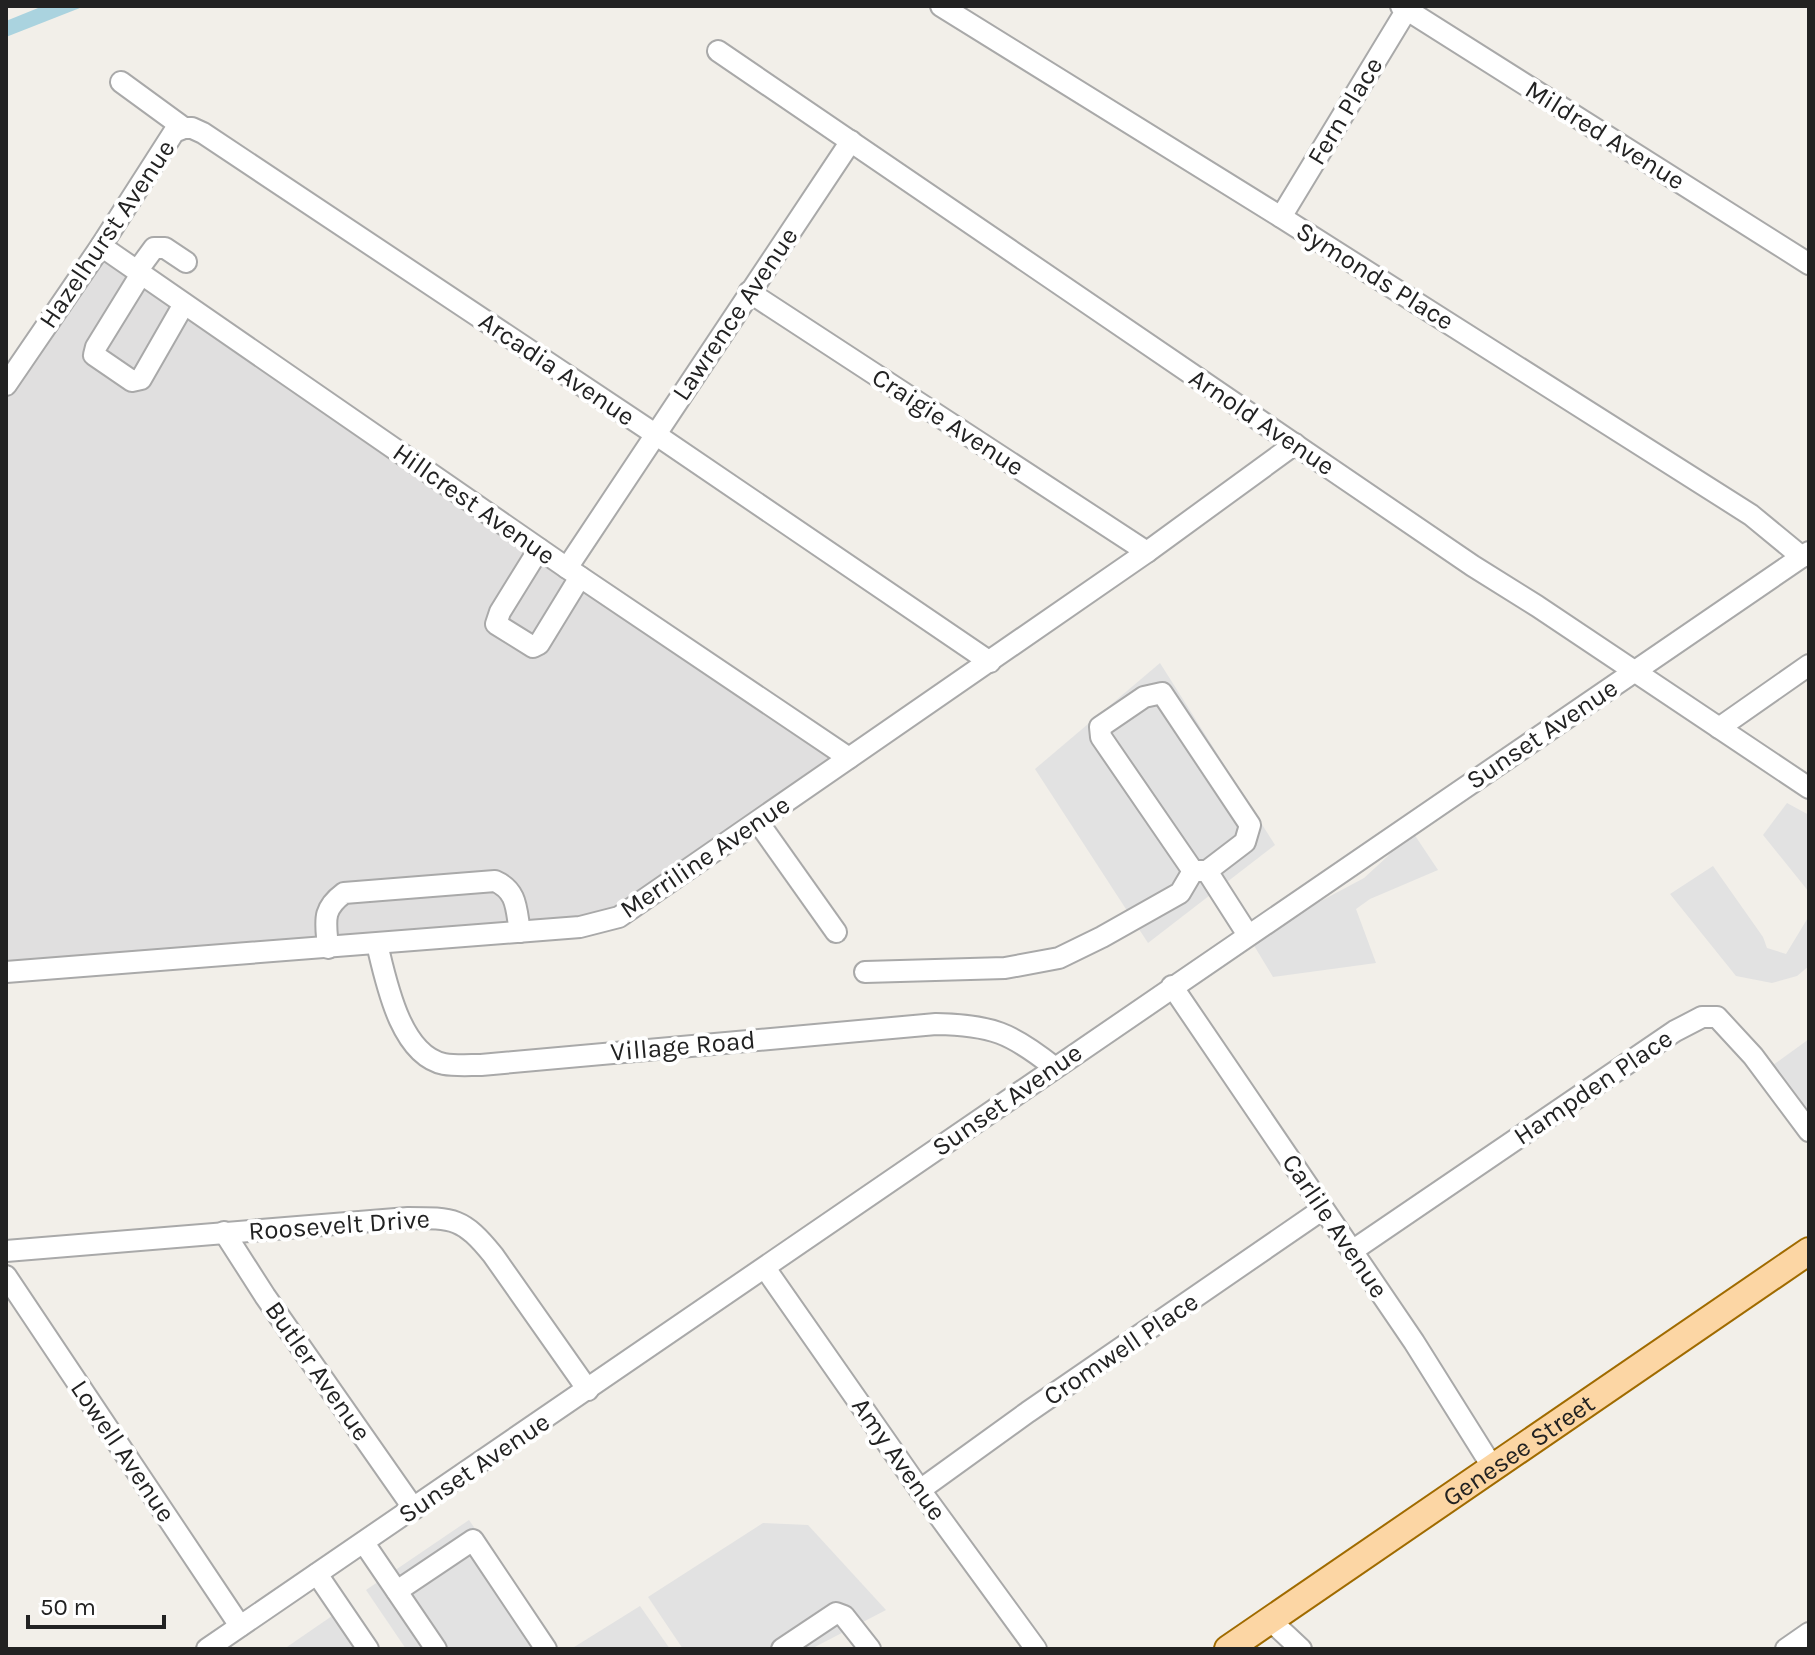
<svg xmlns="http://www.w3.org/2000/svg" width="1815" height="1655" font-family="Karla,sans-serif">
  <rect width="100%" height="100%" fill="#f2efe9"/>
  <path fill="#e0dfdf" d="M101,246l748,512 -230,159 -613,55v-587z"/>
  <g fill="#e2e2e2">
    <path d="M1160,663l115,182 -127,98 -113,-174z"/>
    <path d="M1787,803l22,12v77l-46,-57z"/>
    <path d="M1410,828l28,42 -68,29 -14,10 20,54 -103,14 -23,-38 114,-61 24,-22z"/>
    <path d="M1713,866l50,71 4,11 19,6 23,-38v50l-12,10 -25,7 -36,-7 -66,-82z"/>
    <path d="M1809,1039v74l-36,-48z"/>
    <path d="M469,1520l90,129h-153l-40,-59z"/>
    <path d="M763,1523l45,2 78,85 -75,39h-128l-35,-52z"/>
    <path d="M348,1605l29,44h-93z"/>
    <path d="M640,1606l30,43h-99z"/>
  </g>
  <path fill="#aad3df" d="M43,6h42l-79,31v-16z"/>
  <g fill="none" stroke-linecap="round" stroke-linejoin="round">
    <defs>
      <g id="minor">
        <path d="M941,6l340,211 470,298 51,42"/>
        <path d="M1401,6l408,258"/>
        <path d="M718,51l755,515 64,40 272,182"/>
        <path d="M121,82l63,46h8l11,5 452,301 335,228"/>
        <path d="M1281,217l128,-211"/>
        <path d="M101,246l466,322 282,190"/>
        <path d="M137,271l17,-23h11l21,14"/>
        <path d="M141,274l-45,73 -2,8 38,26 9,-2 43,-75"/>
        <path d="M749,292l398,260"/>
        <path d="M6,385l95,-139 73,-114 10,-4"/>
        <path d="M539,549l-39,63 -4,12 37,23 6,-3 41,-67"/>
        <path d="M567,568l284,-427"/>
        <path d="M1719,728l90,-63"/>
        <path d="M758,822l78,110"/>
        <path d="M1207,871h-14l-92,-134 -1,-10 44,-30 18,-4 88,132 -5,17 -38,29 41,64"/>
        <path d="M377,944c9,37 23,111 67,120 11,2 25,1 37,1l455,-41c56,1 75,9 118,43"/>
        <path d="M328,948c-2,-26 -7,-38 16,-55l151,-12c23,10 21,29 25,51"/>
        <path d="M6,972l574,-45 39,-10 528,-365 148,-108"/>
        <path d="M865,972l140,-4 54,-10 43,-21 78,-44 13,-22"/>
        <path d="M1172,986l242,356 79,126"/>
        <path d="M224,1232l41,64 149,213"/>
        <path d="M6,1251l402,-33c46,0 55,0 85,37l95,135"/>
        <path d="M1352,1251l323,-220 27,-14h15l36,39 56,75"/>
        <path d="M765,1268l155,222 116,159"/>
        <path d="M6,1276l234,350"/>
        <path d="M920,1490l108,-78 295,-203"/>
        <path d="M364,1543l72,106"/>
        <path d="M317,1574l51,75"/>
        <path d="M397,1591l76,-51 73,109"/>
        <path d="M1270,1620l31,29"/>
        <path d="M207,1649l1602,-1097"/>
        <path d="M782,1649l54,-36 8,3 26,33"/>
        <path d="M1786,1649l23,-16"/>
      </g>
      <g id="major">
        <path id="s1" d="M1228,1649l581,-398"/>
      </g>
    </defs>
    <use href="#minor" stroke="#a9a9a9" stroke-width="24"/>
    <use href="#major" stroke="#a06b00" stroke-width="30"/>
    <use href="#minor" stroke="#fff" stroke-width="20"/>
    <use href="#major" stroke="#fcd6a4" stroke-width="26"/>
  </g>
  <g text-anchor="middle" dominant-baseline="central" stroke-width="8" stroke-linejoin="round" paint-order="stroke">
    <g font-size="26" fill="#222" stroke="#fff">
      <text transform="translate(1345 111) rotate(-59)">Fern Place</text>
      <text transform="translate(1605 135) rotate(32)">Mildred Avenue</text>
      <text transform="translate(107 234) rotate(-56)">Hazelhurst Avenue</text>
      <text transform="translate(1375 276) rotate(32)">Symonds Place</text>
      <text transform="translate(735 314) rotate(-56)">Lawrence Avenue</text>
      <text transform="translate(557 369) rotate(34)">Arcadia Avenue</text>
      <text transform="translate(948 422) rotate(33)">Craigie Avenue</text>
      <text transform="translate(1262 422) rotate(34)">Arnold Avenue</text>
      <text transform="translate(474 504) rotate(35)">Hillcrest Avenue</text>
      <text transform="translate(1542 734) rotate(-34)">Sunset Avenue</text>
      <text transform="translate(705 857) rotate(-34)">Merriline Avenue</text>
      <text transform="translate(683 1046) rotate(-5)">Village Road</text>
      <text transform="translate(1593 1087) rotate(-34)">Hampden Place</text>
      <text transform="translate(1007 1100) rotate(-35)">Sunset Avenue</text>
      <text transform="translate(339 1225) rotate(-4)">Roosevelt Drive</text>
      <text transform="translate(1335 1226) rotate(56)">Carlile Avenue</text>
      <text transform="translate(1121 1349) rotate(-34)">Cromwell Place</text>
      <text transform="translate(318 1371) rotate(55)">Butler Avenue</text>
      <text stroke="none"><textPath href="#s1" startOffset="352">Genesee Street</textPath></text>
      <text transform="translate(123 1451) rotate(56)">Lowell Avenue</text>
      <text transform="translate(899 1459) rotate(55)">Amy Avenue</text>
      <text transform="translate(474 1468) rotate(-34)">Sunset Avenue</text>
    </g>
  </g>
  <rect width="1815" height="1655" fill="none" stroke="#222222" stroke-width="16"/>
  <path d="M28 1615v12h136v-12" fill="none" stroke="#222222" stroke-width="4"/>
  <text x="40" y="1615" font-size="24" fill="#222222" stroke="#ffffff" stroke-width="6" paint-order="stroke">50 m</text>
</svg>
